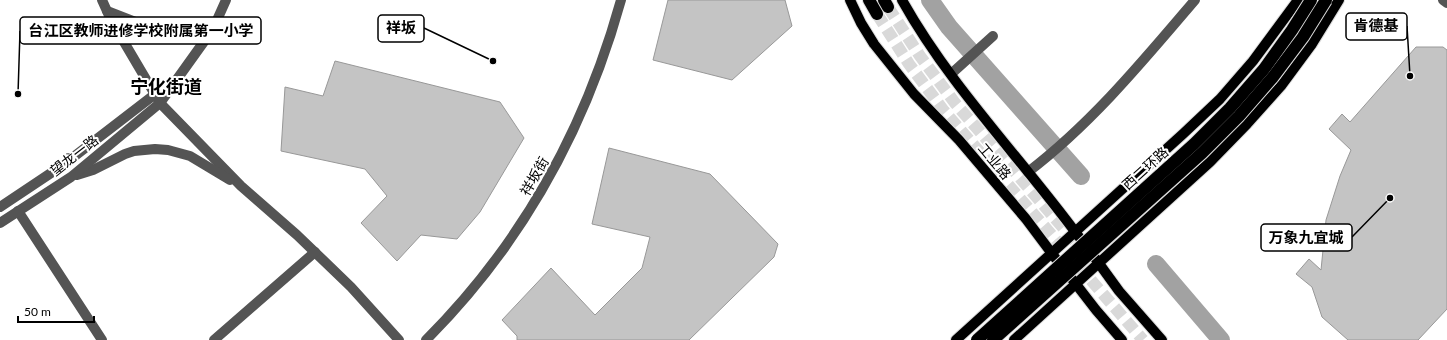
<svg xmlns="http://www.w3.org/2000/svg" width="1447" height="340" font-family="Lato,'Noto Sans SC',sans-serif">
  <rect width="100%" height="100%" fill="#fff"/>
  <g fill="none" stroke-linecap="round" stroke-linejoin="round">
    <g stroke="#a2a2a2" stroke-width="18">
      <path d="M930,0l19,27 132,149"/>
      <path d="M1156,264l65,76"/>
    </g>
  </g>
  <g fill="#c4c4c4" stroke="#989898">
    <path d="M668,0h117l7,26 -60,54 -79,-20z"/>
    <path d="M1416,47h27l4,3v259l-29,31h-70l-26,-23 -10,-30 -16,-13 13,-15 12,11 5,-50 14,-44 11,-26 -22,-21 13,-15 8,8z"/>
    <path d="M335,61l165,41 24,36 -44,74 -23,27 -36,-4 -24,26 -36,-38 26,-27 -22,-27 -84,-18 4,-64 38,9z"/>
    <path d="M609,148l101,26 68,70 -4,13 -85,83h-172v-4l-15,-16 49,-52 44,47 47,-47 8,-31 -58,-13z"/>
  </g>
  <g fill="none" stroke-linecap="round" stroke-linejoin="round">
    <g stroke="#d9d9d9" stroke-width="12" stroke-dasharray="12 6" stroke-linecap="butt">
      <path d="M888,7l32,49 35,47 131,151"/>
      <path d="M877,14l32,50 35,47 199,229"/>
    </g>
    <defs>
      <g id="major">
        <path d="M850,0l11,23 13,21 40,50 45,46 67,79 30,40"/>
        <path d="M902,0c48,86 119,158 177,237"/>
        <path d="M1095,258l24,33 43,49"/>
        <path d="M1072,279l24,31 26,30"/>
        <path d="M956,340l228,-207 36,-34 33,-38 45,-61"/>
        <path d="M1014,340l196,-178 37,-38 34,-38 31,-42 27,-44"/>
      </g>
      <g id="highway">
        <path d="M869,0l8,14"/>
        <path d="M884,0l4,7"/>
      </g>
    </defs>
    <use href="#major" stroke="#dbdbdb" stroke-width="12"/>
    <use href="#highway" stroke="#dbdbdb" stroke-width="14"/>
    <g stroke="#545454" stroke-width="10">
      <path d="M102,0l9,20 49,83 81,83 56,49 54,52 48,53"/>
      <path d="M1443,0l4,3"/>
      <path d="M107,11l54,21 19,1 33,-4"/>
      <path d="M951,74l42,-38"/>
      <path d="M1028,172c64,-49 115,-111 167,-172"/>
      <path d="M77,175l16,-5 32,-16 9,-3 21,-2 13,1 22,6 40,24"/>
      <path d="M0,207l63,-42 91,-70"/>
      <path d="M18,211l84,129"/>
      <path d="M0,223l71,-46 89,-74 53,-74 13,-29"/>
      <path d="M214,340l101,-88"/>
      <path d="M426,340c96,-96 159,-210 195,-340"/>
    </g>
    <use href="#major" stroke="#000" stroke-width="10"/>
    <use href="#highway" stroke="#000" stroke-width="12"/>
    <defs>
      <g id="highway-bridge">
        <path d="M977,340l217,-196 36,-36 34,-39 28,-39 19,-30"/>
        <path d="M993,340l209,-187 37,-37 34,-39 30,-40 23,-37"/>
      </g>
    </defs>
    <use href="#highway-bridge" stroke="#dbdbdb" stroke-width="14" stroke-linecap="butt"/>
    <use href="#highway-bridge" stroke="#000" stroke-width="12"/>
  </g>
  <g text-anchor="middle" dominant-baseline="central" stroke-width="4" stroke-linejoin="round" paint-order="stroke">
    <g font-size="14" fill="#000" stroke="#fff">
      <text transform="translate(74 155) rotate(-38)">望龙一路</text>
      <text transform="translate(995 161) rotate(50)">工业路</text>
      <text transform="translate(1145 168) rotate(-42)">西二环路</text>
      <text transform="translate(534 176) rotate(-60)">祥坂街</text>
    </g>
    <g font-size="18" font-weight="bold" fill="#000" stroke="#fff">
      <text x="166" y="86">宁化街道</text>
    </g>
  </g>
  <path fill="none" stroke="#000" stroke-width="1.5" d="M1410 76L1407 26M493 61L424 28M18 94L20 31M1390 198L1352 237"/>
  <g fill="#000" stroke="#fff" stroke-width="1.5">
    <circle cx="1410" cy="76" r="4"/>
    <circle cx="493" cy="61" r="4"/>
    <circle cx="18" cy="94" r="4"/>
    <circle cx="1390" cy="198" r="4"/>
  </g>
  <g fill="#fff" stroke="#000" stroke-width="1.5">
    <rect x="1346" y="13" width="61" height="27" rx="4"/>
    <rect x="378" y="15" width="46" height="27" rx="4"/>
    <rect x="20" y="17" width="241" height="27" rx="4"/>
    <rect x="1261" y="224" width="91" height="27" rx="4"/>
  </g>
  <g font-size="15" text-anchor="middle" font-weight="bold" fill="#000">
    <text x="1376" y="31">肯德基</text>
    <text x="401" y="33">祥坂</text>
    <text x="141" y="36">台江区教师进修学校附属第一小学</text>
    <text x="1306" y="243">万象九宜城</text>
  </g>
  <path d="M18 316v6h76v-6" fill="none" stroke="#000000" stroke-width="2"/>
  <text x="24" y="316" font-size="12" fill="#000000" stroke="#ffffff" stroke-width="3" paint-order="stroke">50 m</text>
</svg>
